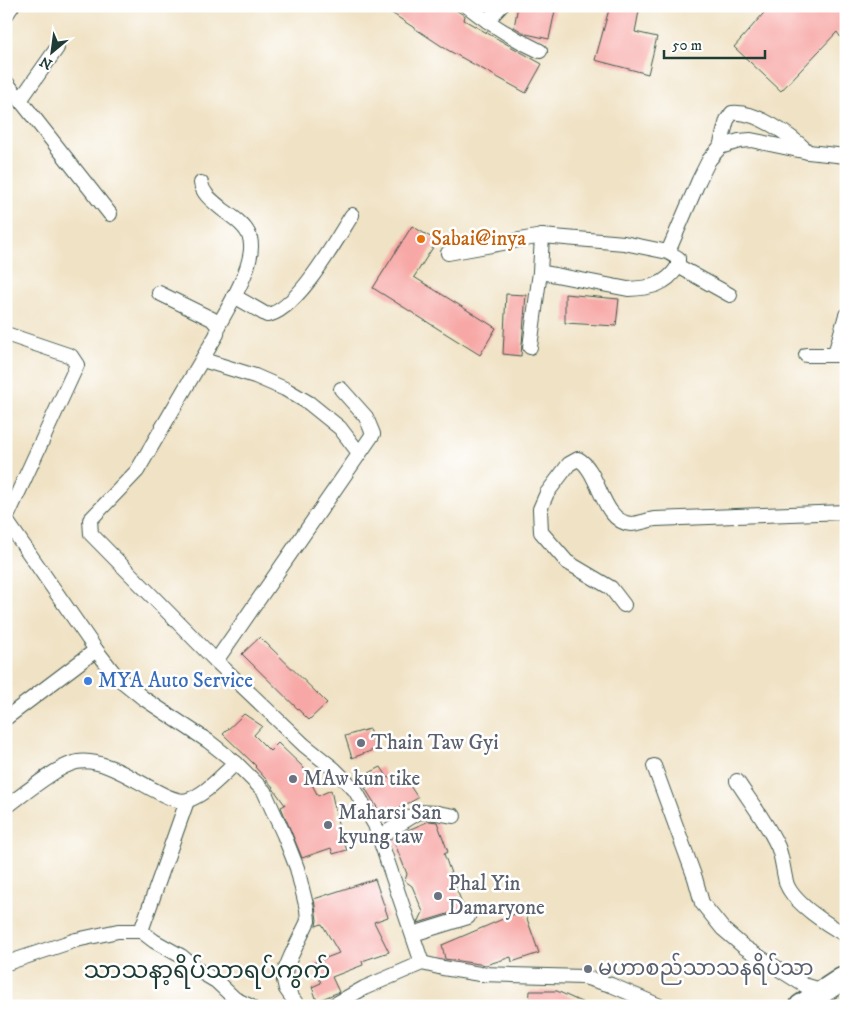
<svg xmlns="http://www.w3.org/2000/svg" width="852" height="1012" font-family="'IM FELL DW Pica','Noto Sans Myanmar',serif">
  <rect width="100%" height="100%" fill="#fff"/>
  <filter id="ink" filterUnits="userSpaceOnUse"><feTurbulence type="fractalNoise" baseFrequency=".02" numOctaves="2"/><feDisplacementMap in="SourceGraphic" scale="10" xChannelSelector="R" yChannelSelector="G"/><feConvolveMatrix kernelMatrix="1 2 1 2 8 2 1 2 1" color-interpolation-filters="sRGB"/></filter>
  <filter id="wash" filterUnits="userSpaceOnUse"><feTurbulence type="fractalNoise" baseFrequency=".0096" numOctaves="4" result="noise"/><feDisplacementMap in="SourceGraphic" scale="20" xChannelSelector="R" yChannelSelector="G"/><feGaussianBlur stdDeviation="1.12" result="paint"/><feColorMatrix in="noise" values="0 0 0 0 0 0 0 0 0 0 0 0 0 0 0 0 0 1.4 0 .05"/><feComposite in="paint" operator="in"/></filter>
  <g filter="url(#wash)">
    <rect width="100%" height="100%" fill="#f0e2c4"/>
    <g id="blocks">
      <g fill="#f7a8a6">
        <path d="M381,6h69l15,10 -1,4 78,44 -16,29 -80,-44z"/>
        <path d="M518,6h38l-7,33 -23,-5 -12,-7z"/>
        <path d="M610,6h30l-5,26 22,5 -9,37 -53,-14z"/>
        <path d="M770,6h76v39l-9,-13 -56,59 -47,-44z"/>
        <path d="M412,226l25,15 -23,36 82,51 -16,27 -107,-67z"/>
        <path d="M506,294l20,1 -5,61 -18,-2z"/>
        <path d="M565,294l54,5 -3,27 -51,-3z"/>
        <path d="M260,637l67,66 -18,17 -67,-66z"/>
        <path d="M244,714l18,12 -8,9 16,16 8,-8 25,24 15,29 13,-6 9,43 7,17 -14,4 -2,-6 -29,10 -21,-51 4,-2 -13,-18h1l-18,-20 1,-1 -33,-32z"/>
        <path d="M369,729l7,20 -24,9 -7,-22z"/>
        <path d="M381,767l7,11 13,-6 17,26 -35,19 -18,-29 4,-3 -4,-10z"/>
        <path d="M429,821l8,1 11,30 -4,2 20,55 -46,14 5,-11 -11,-26 -7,-5 2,-7 -14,-35 13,-8z"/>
        <path d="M375,879l13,38 -14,5 15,30 -27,9 1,4 -31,12 7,15 -22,9 -5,-14 9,-4 -8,-20 26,-10 -17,-29 -6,2 1,-6 -3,-21z"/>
        <path d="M524,910l15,43 -27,9 -1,-5 -25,8 -41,-6 -3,-14z"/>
        <path d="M530,991h27l33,15h-61z"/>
      </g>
    </g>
  </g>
  <g filter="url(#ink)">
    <use href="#blocks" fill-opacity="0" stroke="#3e564a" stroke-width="1"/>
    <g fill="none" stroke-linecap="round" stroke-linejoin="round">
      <defs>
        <g id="minor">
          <path d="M467,6c23,18 47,33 73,45"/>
          <path d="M6,15l6,-9"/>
          <path d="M487,21l14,-15"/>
          <path d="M6,82l104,132"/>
          <path d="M21,99l36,-51"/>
          <path d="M720,147l19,-6 12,-1 57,12 38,4"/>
          <path d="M201,183c2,12 12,18 21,26 9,7 21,14 26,24 13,23 -19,73 -30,93l-1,8 -80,137 -47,49 1,14 125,127 88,84 30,24 21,21 20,35 47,138"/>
          <path d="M668,252l31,-72 10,-20 11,-13 7,-27 5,-7c23,-3 60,23 76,39"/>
          <path d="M448,253l94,-17 82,7 44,9 10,6v8c-12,20 -29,22 -50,23l-88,-17"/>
          <path d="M678,266l52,29"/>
          <path d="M159,293l53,26 6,7"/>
          <path d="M234,296l33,19c30,-4 69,-75 85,-100"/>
          <path d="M6,334l65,22 6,9 -71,154"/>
          <path d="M530,347l10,-75 2,-36"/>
          <path d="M835,354l11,-39"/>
          <path d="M806,355h40"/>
          <path d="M203,360l52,16 30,13 24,14 31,25 19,25"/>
          <path d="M6,520l90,130 21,27 26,21 65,43 28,22 28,28 20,44 13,33 10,41 1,12 -17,35 -5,12 -2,12 2,9 12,17"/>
          <path d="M624,605l-13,-17 -44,-26 -26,-30 -1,-23 7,-16 22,-29 9,-5c22,11 23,63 53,65 7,0 17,-4 24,-5l191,-7"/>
          <path d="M216,661l157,-227 -7,-17 -25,-28"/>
          <path d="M6,718l90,-68"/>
          <path d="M654,766l41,112 7,25 21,26 21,18 60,38 20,6"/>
          <path d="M737,781c14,22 31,43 41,66 5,12 5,26 9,38 8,19 41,40 59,50"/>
          <path d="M6,807c18,-13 51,-41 71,-45 37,-7 88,45 111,38 17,-5 34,-25 48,-37"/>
          <path d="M379,837l40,-25 18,1 17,3"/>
          <path d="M141,931l13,10 27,15 18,15 17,10 19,18 15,7"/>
          <path d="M413,934l55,-17"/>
          <path d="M6,961l1,2 69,-23 42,-9h23l46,-130"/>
          <path d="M332,1006l32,-18 58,-25 21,5 37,6 104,3 27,8 49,21"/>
        </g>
        <path id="primary" d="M801,1006l41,-27"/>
      </defs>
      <use href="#minor" stroke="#3e564a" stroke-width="16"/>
      <use href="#primary" stroke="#3e564a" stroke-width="25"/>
      <use href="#minor" stroke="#fff" stroke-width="14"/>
      <use href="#primary" stroke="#fff" stroke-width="22"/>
    </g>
  </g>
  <circle fill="#e8710a" stroke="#fff" stroke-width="2" cx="421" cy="239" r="5"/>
  <circle fill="#3f7fe0" stroke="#fff" stroke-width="2" cx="88" cy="681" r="5"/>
  <g fill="#6b7280" stroke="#fff" stroke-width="2">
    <circle cx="361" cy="743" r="5"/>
    <circle cx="293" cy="779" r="5"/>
    <circle cx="328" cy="825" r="5"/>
    <circle cx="438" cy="896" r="5"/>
    <circle cx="588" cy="969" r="5"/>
  </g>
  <g text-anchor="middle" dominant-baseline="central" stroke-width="5" stroke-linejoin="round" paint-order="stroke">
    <g font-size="21" fill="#c56008" stroke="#fff" text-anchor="start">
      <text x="431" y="239">Sabai@inya</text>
    </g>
    <g font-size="21" fill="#366cbe" stroke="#fff" text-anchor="start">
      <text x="98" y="681">MYA Auto Service</text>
    </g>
    <g font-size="21" fill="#5b616d" stroke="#fff" text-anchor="start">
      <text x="371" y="743">Thain Taw Gyi</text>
      <text x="303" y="779">MAw kun tike</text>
      <text x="338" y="813">Maharsi San<tspan x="338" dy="24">kyung taw</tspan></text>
      <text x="448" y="884">Phal Yin<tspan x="448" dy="24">Damaryone</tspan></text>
      <text x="598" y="969">မဟာစည်သာသနရိပ်သာ</text>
    </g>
    <g font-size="24" fill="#1f3d34" stroke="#fff">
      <text x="207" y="971">သာသနာ့ရိပ်သာရပ်ကွက်</text>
    </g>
  </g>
  <rect width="852" height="1012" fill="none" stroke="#fff" stroke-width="25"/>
  <g transform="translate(52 52) rotate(209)" stroke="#ffffff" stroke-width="4" paint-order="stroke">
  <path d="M0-4L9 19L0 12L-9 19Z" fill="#1f3d34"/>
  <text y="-8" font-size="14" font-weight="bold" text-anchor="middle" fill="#1f3d34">N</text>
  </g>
  <path d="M664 50v8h101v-8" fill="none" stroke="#1f3d34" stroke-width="2.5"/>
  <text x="672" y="50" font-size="15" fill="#1f3d34" stroke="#ffffff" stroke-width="4" paint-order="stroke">50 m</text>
</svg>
